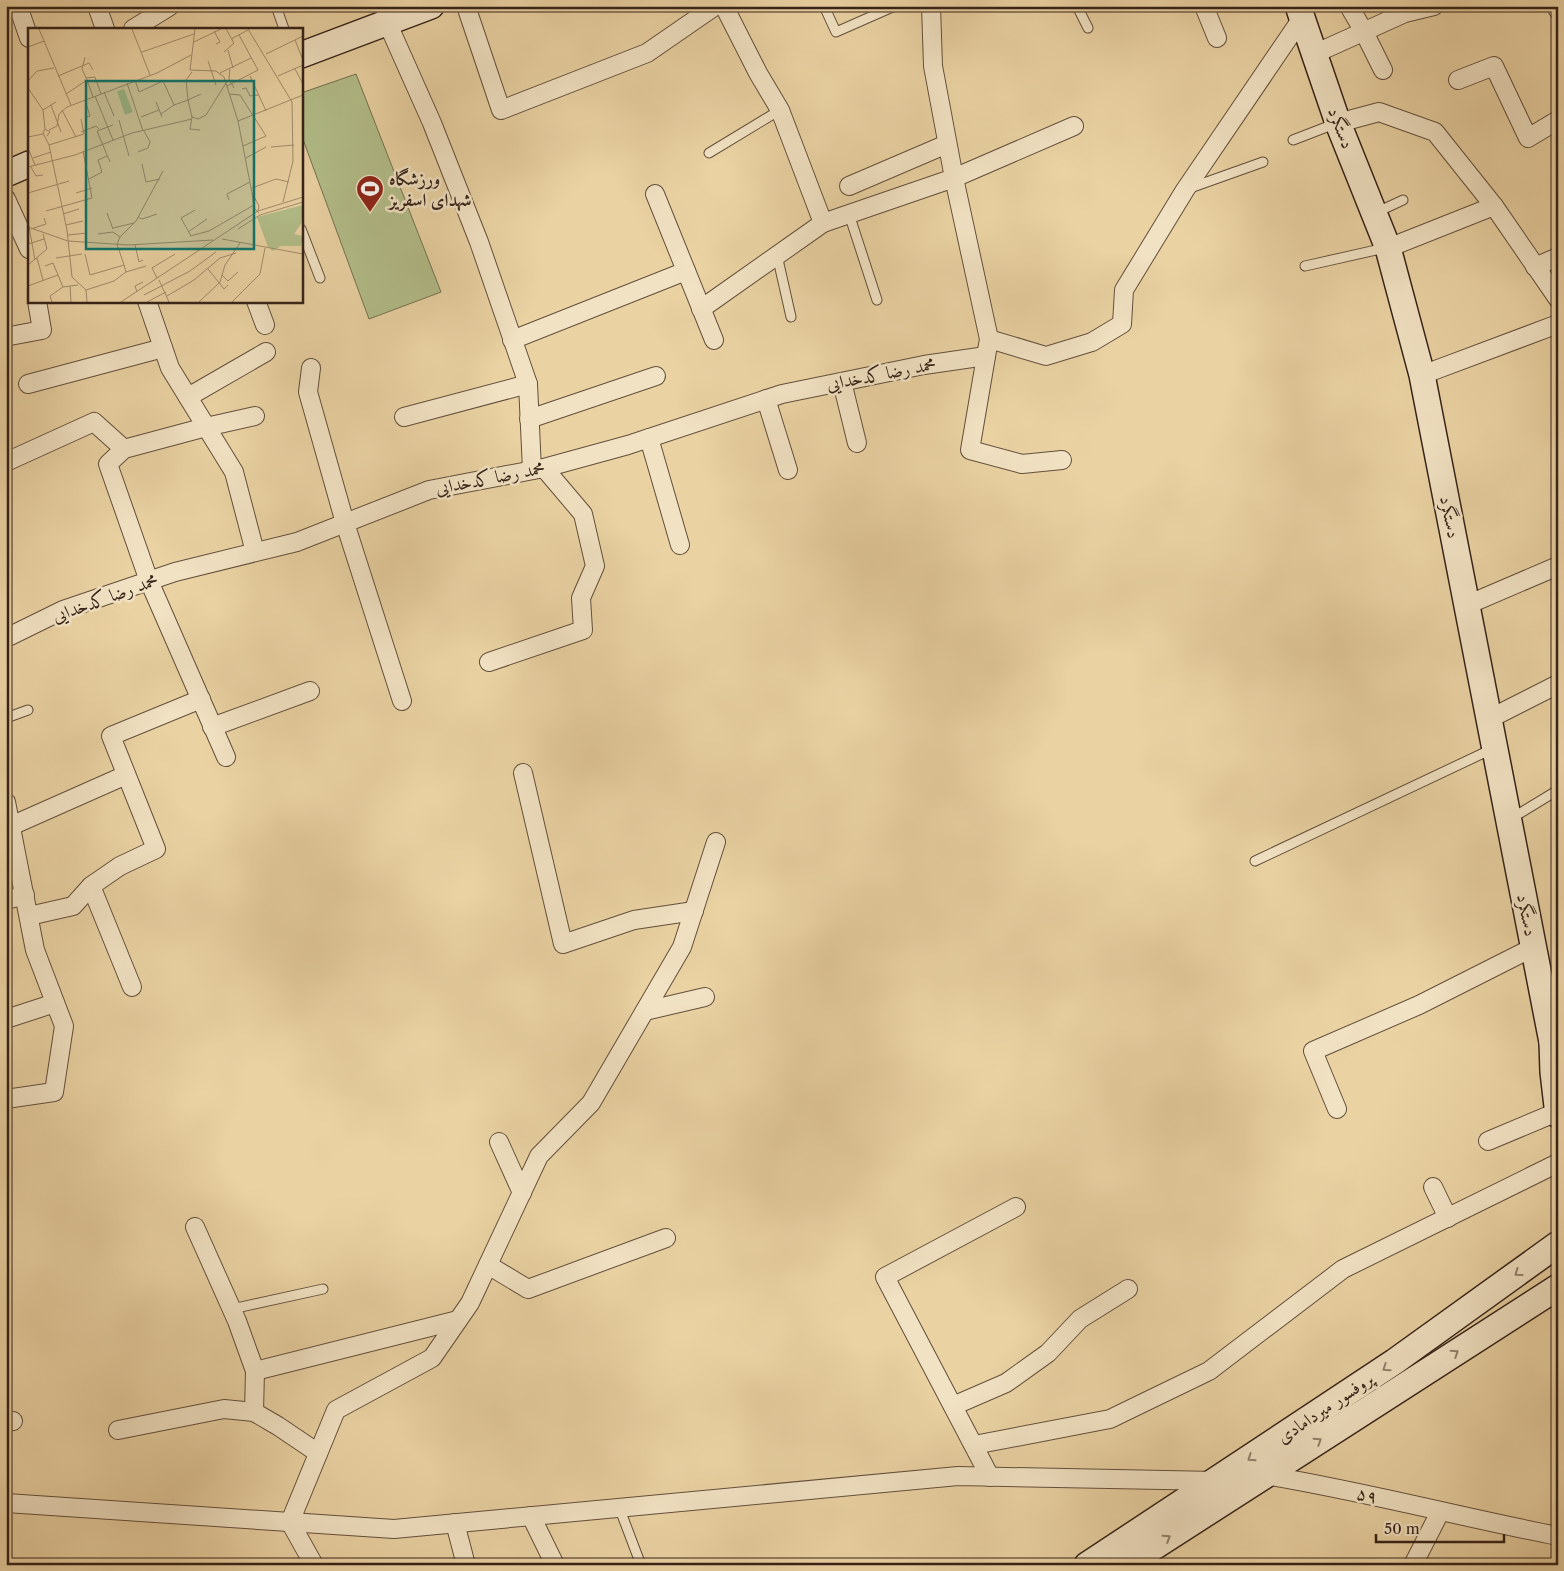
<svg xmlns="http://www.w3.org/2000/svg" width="1564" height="1571" font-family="'Libre Caslon Text',Amiri,serif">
  <rect width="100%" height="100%" fill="#ead2a3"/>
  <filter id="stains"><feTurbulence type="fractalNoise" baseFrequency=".004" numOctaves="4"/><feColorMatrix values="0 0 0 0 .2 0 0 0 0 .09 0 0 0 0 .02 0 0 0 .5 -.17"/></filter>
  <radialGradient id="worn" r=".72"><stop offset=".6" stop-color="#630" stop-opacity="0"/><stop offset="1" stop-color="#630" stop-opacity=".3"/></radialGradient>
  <path fill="#b2bd89" stroke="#747051" d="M356,74l85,218 -72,27 -68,-185v-41z"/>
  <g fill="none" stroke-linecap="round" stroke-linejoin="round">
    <defs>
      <g id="lane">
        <path d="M276,6l8,23"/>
        <path d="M379,6l8,16"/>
        <path d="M824,6l12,26 59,-26"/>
        <path d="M1077,6l11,22"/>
        <path d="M1293,140l44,-17"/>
        <path d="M709,153l71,-43"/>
        <path d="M1190,188l73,-26"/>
        <path d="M1375,213l28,-13"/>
        <path d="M849,214l28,86"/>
        <path d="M301,229l19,49"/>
        <path d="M777,255l14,62"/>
        <path d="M1305,266l80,-18"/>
        <path d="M6,718l22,-8"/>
        <path d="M1512,818l46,-28"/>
        <path d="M1255,861l237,-112"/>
        <path d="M232,1309l91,-20"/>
        <path d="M619,1507l22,58"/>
      </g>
      <g id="street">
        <path d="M18,6l11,32"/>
        <path d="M97,6l8,23"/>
        <path d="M466,6l35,104 146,-57 68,-47"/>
        <path d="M724,6l34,67 22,37 43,113 131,-45 -21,-112 -2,-60"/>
        <path d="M1204,6l13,32"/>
        <path d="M1349,6l14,24 20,40"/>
        <path d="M1556,6l2,4"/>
        <path d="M387,22l45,101 47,119 49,142 4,86"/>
        <path d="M133,29l37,-23"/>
        <path d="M1314,54l91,-41 29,-7"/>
        <path d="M1458,80l36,-14 34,72 30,-18"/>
        <path d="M1338,123l41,-11 56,20 59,74 64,93"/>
        <path d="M849,186l98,-42"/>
        <path d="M655,194l59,146"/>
        <path d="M6,199l23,50"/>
        <path d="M1388,248l106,-42"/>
        <path d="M1535,267l23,-10"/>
        <path d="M147,301l23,67 64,104 21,80"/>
        <path d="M256,301l9,24"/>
        <path d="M701,309l122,-86"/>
        <path d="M10,336l32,-6 -5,-29"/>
        <path d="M989,339l57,17 46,-14 30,-18 2,-34 61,-100 117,-172"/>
        <path d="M512,340l174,-69"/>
        <path d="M311,368l-3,24 37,131 57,178"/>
        <path d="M1422,375l136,-51"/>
        <path d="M842,382l15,61"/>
        <path d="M28,384l135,-36"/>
        <path d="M188,397l78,-45"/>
        <path d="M766,399l22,71"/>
        <path d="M404,417l124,-33"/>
        <path d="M529,419l127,-43"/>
        <path d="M649,438l31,107"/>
        <path d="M1062,460l-40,4 -52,-14 19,-111 -35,-161 120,-52"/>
        <path d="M6,462l88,-40 30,27"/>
        <path d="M1467,605l91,-39"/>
        <path d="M6,638l57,-28 112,-38 122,-30 132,-52 115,-22 84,-23 154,-51 142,-29 62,-9"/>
        <path d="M489,662l94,-32 -2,-32 14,-32 -12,-52 -39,-46"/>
        <path d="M1489,719l69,-35"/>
        <path d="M212,727l98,-36"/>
        <path d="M226,757l-77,-176 -41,-117 16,-15 82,-22 49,-11"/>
        <path d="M523,773l40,171 71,-24 60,-9"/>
        <path d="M6,802l29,148 29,76 -10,66 -48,7"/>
        <path d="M11,826l115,-51"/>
        <path d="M91,886l41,101"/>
        <path d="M6,900l19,-5"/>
        <path d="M29,916l44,-10 18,-20 29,-20 36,-17 -45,-113 90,-37"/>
        <path d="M645,1011l60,-14"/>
        <path d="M6,1019l49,-16"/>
        <path d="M1337,1109l-24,-58 106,-46 115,-58"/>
        <path d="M1488,1141l69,-29"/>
        <path d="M499,1142l23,51"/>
        <path d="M1433,1187l15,31"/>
        <path d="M195,1227l42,94 18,50 -1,41"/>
        <path d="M488,1265l40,24 138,-51"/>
        <path d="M255,1371l203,-51"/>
        <path d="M953,1406l53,-23 42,-30 32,-34 48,-30"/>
        <path d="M6,1422l7,-1"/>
        <path d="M118,1430l106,-21 30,3 24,14 40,27"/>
        <path d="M974,1445l136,-26 35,-17 64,-31 134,-102 215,-106"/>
        <path d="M1265,1475c98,16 195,42 293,61"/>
        <path d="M990,1477l-105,-200 131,-70"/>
        <path d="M6,1503l388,26 564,-53 258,5"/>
        <path d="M531,1516l24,49"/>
        <path d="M455,1523l11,42"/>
        <path d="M314,1565l-24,-43 46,-112 96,-52 38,-55 69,-147 52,-53 91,-156 34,-105"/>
        <path d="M1413,1565l27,-53"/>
      </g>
      <g id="secondary">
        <path d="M1298,6l40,117 50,125 34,127 130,667"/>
        <path d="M301,55l130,-49"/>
        <path d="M6,174l23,-10"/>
        <path d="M1558,1048l-6,-6 1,30 5,43"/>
        <path d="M1087,1565l307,-203 164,-118"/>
        <path d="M1126,1565l432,-278"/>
      </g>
    </defs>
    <use href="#lane" stroke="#634f3c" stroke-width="11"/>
    <use href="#street" stroke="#634f3c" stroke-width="20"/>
    <use href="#secondary" stroke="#362319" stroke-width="28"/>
    <use href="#lane" stroke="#f1e2c3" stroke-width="9"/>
    <use href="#street" stroke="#f1e2c3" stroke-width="18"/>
    <use href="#secondary" stroke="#f1e2c3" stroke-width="25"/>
  </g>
  <defs><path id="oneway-chevron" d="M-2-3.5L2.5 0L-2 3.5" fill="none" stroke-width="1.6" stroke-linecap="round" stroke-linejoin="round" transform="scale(1.25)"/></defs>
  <g stroke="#94826e">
    <use href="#oneway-chevron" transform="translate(1518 1273) rotate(144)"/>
    <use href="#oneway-chevron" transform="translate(1455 1353) rotate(-33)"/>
    <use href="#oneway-chevron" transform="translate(1386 1368) rotate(146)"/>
    <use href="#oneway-chevron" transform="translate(1318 1441) rotate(-33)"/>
    <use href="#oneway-chevron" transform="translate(1251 1458) rotate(146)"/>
    <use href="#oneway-chevron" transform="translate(1167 1538) rotate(-33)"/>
  </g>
  <defs>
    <symbol id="stadium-pin" viewBox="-11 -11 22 30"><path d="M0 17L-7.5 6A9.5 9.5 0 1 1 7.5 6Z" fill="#8f2418" stroke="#f1e2c3"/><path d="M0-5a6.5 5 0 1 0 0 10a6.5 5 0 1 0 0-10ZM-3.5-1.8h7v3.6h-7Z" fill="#fff"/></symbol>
  </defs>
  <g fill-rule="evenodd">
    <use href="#stadium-pin" x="354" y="173" width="32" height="43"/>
  </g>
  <g text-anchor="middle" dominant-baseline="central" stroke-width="5" stroke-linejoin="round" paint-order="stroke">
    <g font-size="18" fill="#362319" stroke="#f1e2c3">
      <text transform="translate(1341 128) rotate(69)">دستگرد</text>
      <text transform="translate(881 374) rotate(-11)">محمد رضا کدخدایی</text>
      <text transform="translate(490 478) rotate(-11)">محمد رضا کدخدایی</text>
      <text transform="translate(1450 517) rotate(79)">دستگرد</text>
      <text transform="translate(105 598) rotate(-20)">محمد رضا کدخدایی</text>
      <text transform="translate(1527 915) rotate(79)">دستگرد</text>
      <text transform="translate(1325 1408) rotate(-34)">پروفسور میردامادی</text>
      <text transform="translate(1367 1495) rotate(13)">۵۹</text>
    </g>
    <g font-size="18" font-weight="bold" fill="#362319" stroke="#f1e2c3" text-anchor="start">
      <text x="389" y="179">ورزشگاه<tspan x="389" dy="21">شهدای اسفریز</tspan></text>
    </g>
  </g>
  <g transform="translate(28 28)">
    <rect width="275" height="275" fill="#ead2a3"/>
    <path d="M275,177v16l-9,13 9,2 -2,10h-20l-8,5 -5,-4 -11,-30z" fill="#b2bd89"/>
    <path d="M96,61l9,23 -8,3 -8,-24z" fill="#b2bd89"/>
    <path fill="none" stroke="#a28c6c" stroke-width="1" d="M11,1l32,76M104,1l18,46M167,1l-5,41 26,1 8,6 14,44 14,72M220,1l44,73 1,59 -10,41M186,3l6,11 -4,2M203,11l17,-9M267,12l8,20M166,14l27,-13M0,19l16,-6M200,22l5,18M114,24l52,-18M196,24l10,-9 -8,-14M238,26l37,-18M180,33l8,24M202,41l-1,10 5,9M267,41l8,15M192,45l31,-15M30,48l31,-13 4,7M222,48l16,35M250,48l25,-11M58,50l9,-1 6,17M59,52l6,17M107,52l4,12 24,-11 11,24 14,-5 -2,-20 6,-8M0,53l9,-10 17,-3M99,55l16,48M199,58l31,-16 -19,-35M0,60l15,22 2,19M214,61l4,-1 4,8 9,-1M76,64l10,24M38,66l21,-14 -5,-11 3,-12M201,66l11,1 26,41 -23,10M67,68l18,44M57,72l5,16 -3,1M128,74l6,15M23,77l10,27M15,82l13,-8M34,82l14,27M133,86l13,-9M113,89l18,-7M164,89l6,2 8,-4 20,-32M91,92l10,36M210,93l65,-26M21,102l8,-4 2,-12 8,-7 90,-34 34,-18M172,102l-10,-1 2,-12 -4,-17 13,-6M53,104l15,-6 3,3M19,108l3,-4 -5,-3 -2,4 6,12 18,85 5,47 14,13 1,12M0,109l15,-3M21,117l35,-11 -3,-15M243,119l23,-2M0,120l7,17M110,124l10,-4 2,-6 -6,-11M5,130l18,-6M218,130l20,-11M82,134l-13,-31 16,-6M114,136l4,18 14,-3M0,139l47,-12 57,-22 60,-14M3,139l5,9 7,-1M61,151l13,-7 -4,-12 9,-4M224,160l24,-9 13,3M0,165l41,-12M48,165l16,-5M201,172l-2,-6 23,-12M18,183l46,-13 -9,-47M230,183l1,-5 -7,-13 2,15 5,5M79,185l6,16M35,186l16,-5M110,189l4,2 15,-5M0,193l7,39M38,197l17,-4M0,199l40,14 60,4 85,-5M85,200l21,-5M3,201l15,-5 -2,-6M210,201l22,-14 43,-13M160,204l19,-13M70,206l15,-2 7,5M40,207l19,-2M162,208l19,-5 45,-26M163,208l-10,-18 14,-8M194,211l81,15M0,216l16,-5M107,217l4,17 4,-2M57,226l5,21 34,-10 2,7 -12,9 -28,9M9,230l6,22M28,230l26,-4M0,237l19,-16 -4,-15M96,237l-7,-21 3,-7 16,-16 27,-50M17,238l8,-3 5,12M180,241l16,20 4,-4M98,244l20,-6M194,247l6,6 10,-9M129,250l-5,-10 23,-14M131,252l10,22M0,258l30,-11 5,12 15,-2M42,258l1,16M109,264l-2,-6 8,-4M116,267l46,-24 26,-19M139,268l27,-16 26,-22 16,-5M24,274l-2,-6 13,-9M93,274l137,-91 45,-14M119,274l19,-10M171,274l21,-20 5,-17 15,-22M204,274l28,-28 5,-26"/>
    <path fill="#0f766e" fill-opacity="0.15" stroke="#0f766e" stroke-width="2.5" d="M58,53h168v168h-168z"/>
    <rect width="275" height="275" fill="none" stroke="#362319" stroke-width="2.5"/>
  </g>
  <rect width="1564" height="1571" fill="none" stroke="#ead2a3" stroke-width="25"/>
  <rect x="8" y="8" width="1549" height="1556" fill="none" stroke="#362319" stroke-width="2.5"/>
  <rect x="12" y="12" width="1539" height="1546" fill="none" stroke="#362319"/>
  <path d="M1376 1534v8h128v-8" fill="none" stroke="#362319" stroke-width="2.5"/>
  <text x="1384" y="1534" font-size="15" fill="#362319" stroke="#f1e2c3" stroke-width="4" paint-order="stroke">50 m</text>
  <rect width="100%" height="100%" filter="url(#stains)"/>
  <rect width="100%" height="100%" fill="url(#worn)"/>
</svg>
